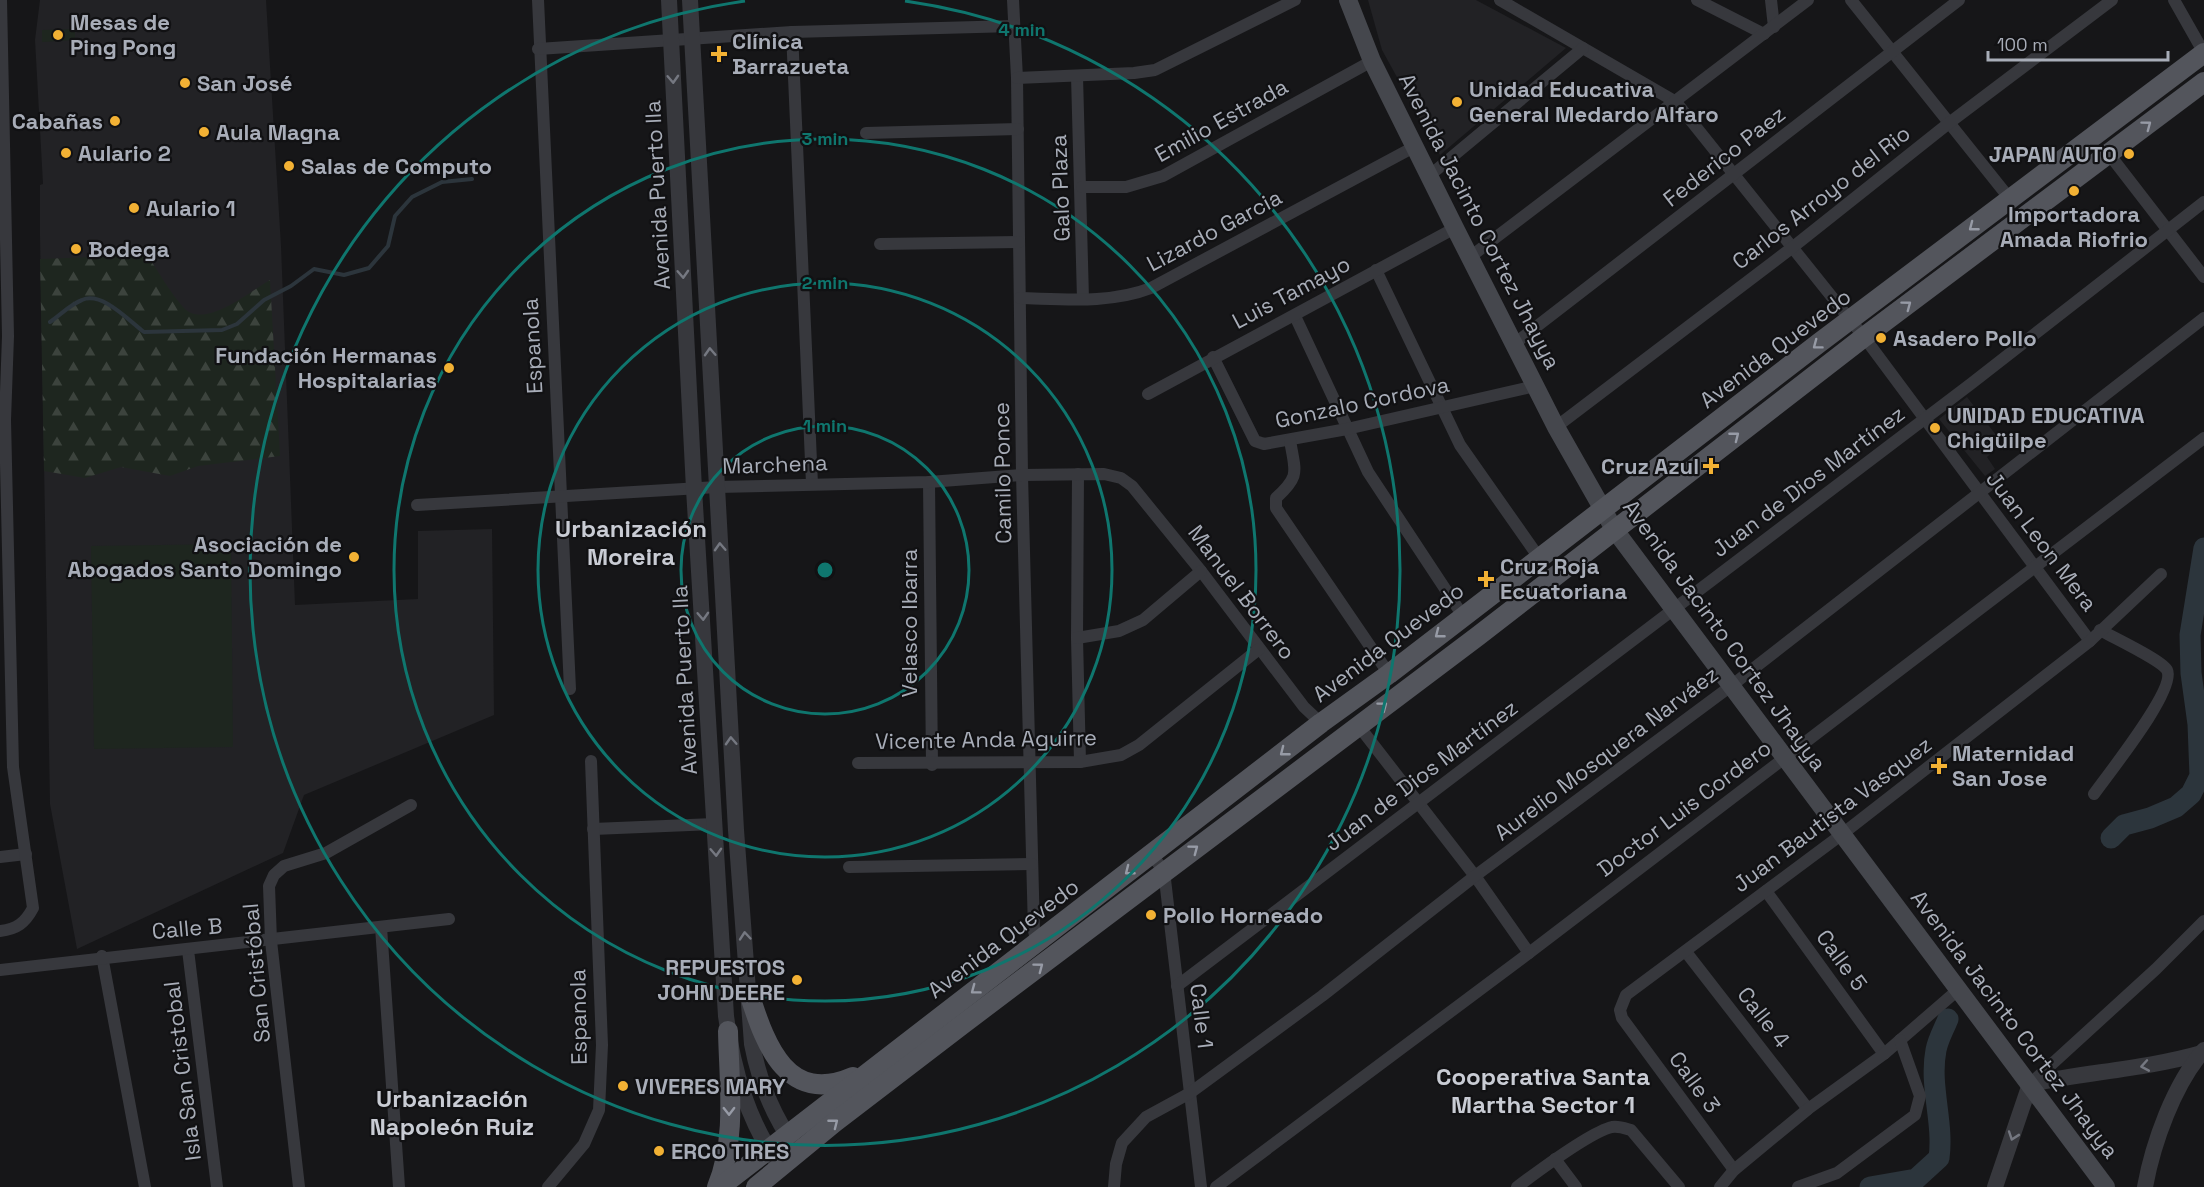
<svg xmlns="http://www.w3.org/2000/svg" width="2204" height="1187" font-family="'Space Grotesk',sans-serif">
  <defs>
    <pattern id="forest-firs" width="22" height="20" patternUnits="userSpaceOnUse" patternTransform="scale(1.5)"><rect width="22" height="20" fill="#1e261f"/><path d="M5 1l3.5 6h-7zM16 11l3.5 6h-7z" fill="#3c433d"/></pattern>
  </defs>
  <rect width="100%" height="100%" fill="#161618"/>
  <g fill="#222225">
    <path d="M40,0h226l15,246 14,359 123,-6v-68l74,-2 2,186 -190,80 -21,58 -206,96 -27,-145 -10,-568v-51l3,-1 -8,-144z"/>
    <path d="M1368,0h108l90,48 -126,107 -58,-105z"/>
    <path d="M1967,397l35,46 -15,14 8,12 -10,7 -46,-57z"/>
  </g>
  <path fill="url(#forest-firs)" d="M147,255c12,17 23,38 37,53 20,22 67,-17 86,-28l10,176 -82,10 -28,10 -49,-9 -36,11 -41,-7 -4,-212z"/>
  <g fill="#1e261f">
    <path d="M75,29v11l-33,2v-12z"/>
    <path d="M231,544l2,203 -139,2 -3,-203z"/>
  </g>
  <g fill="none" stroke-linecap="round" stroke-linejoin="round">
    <path stroke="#2c353c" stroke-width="4" d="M50,322c10,-7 21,-18 32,-22 20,-9 47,21 62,32l78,-2 15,-6 27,-24 27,-14 23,-17 30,6 25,-7 19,-22 7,-30 17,-19 30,-15 30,-3"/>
    <g stroke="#2c353c" stroke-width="21">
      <path d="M2111,838l13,-13 26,-7 26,-11 15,-13 9,-18 -2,-52 -7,-51 -1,-38 14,-87"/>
      <path d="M1870,1187l46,-8 23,-21c5,-36 -10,-72 -3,-108 2,-11 8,-21 12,-31"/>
    </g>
    <g stroke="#37383d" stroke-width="12">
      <path d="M538,0l32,689"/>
      <path d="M1013,0l4,78 5,397 12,456 3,13"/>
      <path d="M1500,0l176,102 188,235 226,304"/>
      <path d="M1697,0l67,34"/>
      <path d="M1771,0l3,27"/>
      <path d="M1851,0l159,199"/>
      <path d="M2174,0l30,53"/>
      <path d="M792,32l20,452"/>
      <path d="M538,49l254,-17 222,-6"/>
      <path d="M1077,76l6,223"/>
      <path d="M1017,78l117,-5 21,-3 140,-70"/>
      <path d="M866,133l152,-4"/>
      <path d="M2109,154l95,123"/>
      <path d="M1429,176l154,-128"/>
      <path d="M1082,187h44l37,-11 209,-115"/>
      <path d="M880,244l139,-2"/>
      <path d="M1470,257l338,-257"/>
      <path d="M1376,270l84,175 80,114"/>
      <path d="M1020,298c43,1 90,6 131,-10l263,-141"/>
      <path d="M1295,316l73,156 95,144"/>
      <path d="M1514,344l445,-344"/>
      <path d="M1213,357l42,84 9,3 83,-15 188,-43"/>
      <path d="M1148,394l307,-166"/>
      <path d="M1556,427l237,-180 156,-124 163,-123"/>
      <path d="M1290,440c5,32 11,35 -14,58v10l113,166"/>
      <path d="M1078,474l-1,164 3,124"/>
      <path d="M929,482l3,283"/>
      <path d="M417,505l300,-18 212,-5 93,-7 82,-1 17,4 11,8 69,85 103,136 17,16"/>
      <path d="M1077,638l42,-7 24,-11 58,-49"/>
      <path d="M1358,725l117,151 54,77"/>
      <path d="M858,763l222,-1 41,-7 18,-10 120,-96"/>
      <path d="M2094,794c14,-20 83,-105 73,-124 -6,-10 -53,-32 -67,-40"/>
      <path d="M593,829l121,-5"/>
      <path d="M1151,854l13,17 37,316"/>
      <path d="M0,857l26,-3"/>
      <path d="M849,867l183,-3"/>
      <path d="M1766,891l118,163"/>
      <path d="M381,927l18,260"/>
      <path d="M0,931c17,-2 25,-8 33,-23l-20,-141 -8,-347 3,-84 -7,-336"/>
      <path d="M188,950l29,237"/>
      <path d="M1686,952l122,157"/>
      <path d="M102,956l43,231"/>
      <path d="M0,970l449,-51"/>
      <path d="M1177,986l795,-603 232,-181"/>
      <path d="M2030,1084l126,-115 48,-48"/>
      <path d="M1555,1159l21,28"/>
      <path d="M1734,1170l-112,-152 -2,-8 6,-15 215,-160 249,-194 71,-67"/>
      <path d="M299,1187l-28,-246 -2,-55 5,-11 10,-9 42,-13 85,-48"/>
      <path d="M548,1187l36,-43 15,-34 3,-65 -11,-284"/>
      <path d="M1114,1187l2,-23 6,-21 24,-26 44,-24 132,-97 153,-120 256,-190 473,-368"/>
      <path d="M1216,1187l313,-234 675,-515"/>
      <path d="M1517,1187c20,-15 73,-55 95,-60 7,-1 12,1 19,3l48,57"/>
      <path d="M1720,1187l14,-17 74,-61 76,-55 75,-65"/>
      <path d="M1798,1187l39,-14 78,-58 5,-19 -20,-56"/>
    </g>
    <g stroke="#37383d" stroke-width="16">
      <path d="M669,0l25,489 32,527c7,55 22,105 54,151"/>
      <path d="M690,0l46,830 16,214c7,37 20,70 42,101"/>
      <path d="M1995,1187l35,-103c57,-12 116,-15 172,-31"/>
      <path d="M2145,1187c8,-44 29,-103 59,-137"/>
    </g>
    <path stroke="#45474d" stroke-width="18" d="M1348,0l24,61 83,167 101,199 58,102 492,658"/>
    <g stroke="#53555c" stroke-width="20">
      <path d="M750,996c16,51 38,109 103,81"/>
      <path d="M717,1187c20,-48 12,-105 11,-156"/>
      <path d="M720,1187l601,-464 68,-49 430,-331 385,-290"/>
      <path d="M756,1187l79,-65 128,-98 515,-388 386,-299 340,-255"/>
    </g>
  </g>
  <defs><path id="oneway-chevron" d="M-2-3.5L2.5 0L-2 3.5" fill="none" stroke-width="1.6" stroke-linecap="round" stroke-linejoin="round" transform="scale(1.5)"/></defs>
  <g stroke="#757881">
    <use href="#oneway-chevron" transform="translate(673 79) rotate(87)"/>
    <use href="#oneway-chevron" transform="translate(683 274) rotate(87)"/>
    <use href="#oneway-chevron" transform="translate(710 352) rotate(-93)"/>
    <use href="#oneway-chevron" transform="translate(720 547) rotate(-93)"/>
    <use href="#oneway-chevron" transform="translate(703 616) rotate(87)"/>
    <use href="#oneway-chevron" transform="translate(731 741) rotate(-93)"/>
    <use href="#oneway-chevron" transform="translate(716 852) rotate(87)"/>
    <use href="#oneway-chevron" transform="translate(745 936) rotate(-95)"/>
    <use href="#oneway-chevron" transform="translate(2145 1066) rotate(170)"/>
    <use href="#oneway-chevron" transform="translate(2013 1136) rotate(109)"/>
  </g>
  <g stroke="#979ba6">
    <use href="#oneway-chevron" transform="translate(2147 125) rotate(-37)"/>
    <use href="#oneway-chevron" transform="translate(1973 227) rotate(142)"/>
    <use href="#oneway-chevron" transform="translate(1907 305) rotate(-37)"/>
    <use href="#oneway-chevron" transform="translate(1817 345) rotate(143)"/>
    <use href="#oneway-chevron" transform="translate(1735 436) rotate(-38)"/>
    <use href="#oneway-chevron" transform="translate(1439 634) rotate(142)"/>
    <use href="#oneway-chevron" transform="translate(1383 706) rotate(-37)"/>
    <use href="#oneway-chevron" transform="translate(1284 752) rotate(142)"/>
    <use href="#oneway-chevron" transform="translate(1194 849) rotate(-37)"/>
    <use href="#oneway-chevron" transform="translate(1129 871) rotate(142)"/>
    <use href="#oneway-chevron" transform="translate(1039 967) rotate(-37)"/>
    <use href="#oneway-chevron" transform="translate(975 990) rotate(143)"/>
    <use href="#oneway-chevron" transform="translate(729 1111) rotate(89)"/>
    <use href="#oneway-chevron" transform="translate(834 1123) rotate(-38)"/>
  </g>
  <g fill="none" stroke="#0f766e" stroke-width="3">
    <circle cx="825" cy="570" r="144"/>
    <circle cx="825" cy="570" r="287"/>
    <circle cx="825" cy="570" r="431"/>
    <path d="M905 1A575 575 0 1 1 745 1"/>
  </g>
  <g fill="#f2b134" stroke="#111113" stroke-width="2">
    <circle cx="58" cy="35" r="6"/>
    <path d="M716 45h6v6h6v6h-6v6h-6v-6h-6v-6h6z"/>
    <circle cx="185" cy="83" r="6"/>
    <circle cx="1457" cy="102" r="6"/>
    <circle cx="115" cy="121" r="6"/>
    <circle cx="204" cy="132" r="6"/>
    <circle cx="66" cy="153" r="6"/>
    <circle cx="2129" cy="154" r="6"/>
    <circle cx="289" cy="166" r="6"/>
    <circle cx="2074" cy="191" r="6"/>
    <circle cx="134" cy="208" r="6"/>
    <circle cx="76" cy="249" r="6"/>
    <circle cx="1881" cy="338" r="6"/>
    <circle cx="449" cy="368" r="6"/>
    <circle cx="1935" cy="428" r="6"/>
    <path d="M1708 457h6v6h6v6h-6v6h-6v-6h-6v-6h6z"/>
    <circle cx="354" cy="557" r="6"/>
    <path d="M1483 570h6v6h6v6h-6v6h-6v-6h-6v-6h6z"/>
    <path d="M1936 757h6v6h6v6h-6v6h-6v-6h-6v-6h6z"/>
    <circle cx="1151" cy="915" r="6"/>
    <circle cx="797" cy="980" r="6"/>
    <circle cx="623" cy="1086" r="6"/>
    <circle cx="659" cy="1151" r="6"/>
  </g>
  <g text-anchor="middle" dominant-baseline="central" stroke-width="4.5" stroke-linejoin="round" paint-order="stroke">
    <g font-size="22" font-weight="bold" fill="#a8adb8" stroke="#111113" text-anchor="start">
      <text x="70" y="22">Mesas de<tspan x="70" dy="25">Ping Pong</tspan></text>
      <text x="732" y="41">Clínica<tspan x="732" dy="25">Barrazueta</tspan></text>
      <text x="197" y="83">San José</text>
      <text x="1469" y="89">Unidad Educativa<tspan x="1469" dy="25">General Medardo Alfaro</tspan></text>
      <text x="103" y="121" text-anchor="end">Cabañas</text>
      <text x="216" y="132">Aula Magna</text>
      <text x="78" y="153">Aulario 2</text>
      <text x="2117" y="154" text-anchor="end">JAPAN AUTO</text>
      <text x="301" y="166">Salas de Computo</text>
      <text x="146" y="208">Aulario 1</text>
      <text x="2074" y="214" text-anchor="middle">Importadora<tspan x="2074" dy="25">Amada Riofrio</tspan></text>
      <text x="88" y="249">Bodega</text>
      <text x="1893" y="338">Asadero Pollo</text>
      <text x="437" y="355" text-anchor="end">Fundación Hermanas<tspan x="437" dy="25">Hospitalarias</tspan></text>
      <text x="1947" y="415">UNIDAD EDUCATIVA<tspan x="1947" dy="25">Chigüilpe</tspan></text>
      <text x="1699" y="466" text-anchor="end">Cruz Azul</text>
      <text x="342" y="544" text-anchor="end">Asociación de<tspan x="342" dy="25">Abogados Santo Domingo</tspan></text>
      <text x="1500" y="566">Cruz Roja<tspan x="1500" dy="25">Ecuatoriana</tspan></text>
      <text x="1952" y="753">Maternidad<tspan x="1952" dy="25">San Jose</tspan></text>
      <text x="1163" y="915">Pollo Horneado</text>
      <text x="785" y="967" text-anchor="end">REPUESTOS<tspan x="785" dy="25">JOHN DEERE</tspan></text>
      <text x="635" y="1086">VIVERES MARY</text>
      <text x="671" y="1151">ERCO TIRES</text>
    </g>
    <g font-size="22" fill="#a8adb8" stroke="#111113">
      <text transform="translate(1221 120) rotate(-29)">Emilio Estrada</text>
      <text transform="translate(1724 156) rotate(-38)">Federico Paez</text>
      <text transform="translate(1060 188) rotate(-92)">Galo Plaza</text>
      <text transform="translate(657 195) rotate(-93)">Avenida Puerto Ila</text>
      <text transform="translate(1821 197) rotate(-38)">Carlos Arroyo del Rio</text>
      <text transform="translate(1480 221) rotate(63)">Avenida Jacinto Cortez Jhayya</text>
      <text transform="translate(1214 230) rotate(-28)">Lizardo Garcia</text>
      <text transform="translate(1291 292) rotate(-28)">Luis Tamayo</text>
      <text transform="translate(532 346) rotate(-93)">Espanola</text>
      <text transform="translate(1775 348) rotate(-37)">Avenida Quevedo</text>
      <text transform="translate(1362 402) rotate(-12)">Gonzalo Cordova</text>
      <text transform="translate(775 464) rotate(-2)">Marchena</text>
      <text transform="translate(1002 473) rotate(-91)">Camilo Ponce</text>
      <text transform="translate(1808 481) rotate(-37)">Juan de Dios Martínez</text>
      <text transform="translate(2042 541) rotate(53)">Juan Leon Mera</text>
      <text transform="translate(1242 592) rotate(53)">Manuel Borrero</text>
      <text transform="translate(909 623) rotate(-90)">Velasco Ibarra</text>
      <text transform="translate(1725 635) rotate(54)">Avenida Jacinto Cortez Jhayya</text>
      <text transform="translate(1388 642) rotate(-37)">Avenida Quevedo</text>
      <text transform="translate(684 680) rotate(-93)">Avenida Puerto Ila</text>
      <text transform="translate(986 739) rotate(-1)">Vicente Anda Aguirre</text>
      <text transform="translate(1606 753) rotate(-37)">Aurelio Mosquera Narváez</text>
      <text transform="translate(1421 775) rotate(-37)">Juan de Dios Martínez</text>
      <text transform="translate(1684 808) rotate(-37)">Doctor Luis Cordero</text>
      <text transform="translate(1832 814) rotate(-37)">Juan Bautista Vasquez</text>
      <text transform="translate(187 928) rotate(-5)">Calle B</text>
      <text transform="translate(1003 938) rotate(-37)">Avenida Quevedo</text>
      <text transform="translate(1842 960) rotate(54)">Calle 5</text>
      <text transform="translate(256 973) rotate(-95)">San Cristóbal</text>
      <text transform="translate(1202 1016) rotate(83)">Calle 1</text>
      <text transform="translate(578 1017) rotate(-91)">Espanola</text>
      <text transform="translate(1764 1017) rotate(52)">Calle 4</text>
      <text transform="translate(2015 1024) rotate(53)">Avenida Jacinto Cortez Jhayya</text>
      <text transform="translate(182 1071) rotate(-97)">Isla San Cristobal</text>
      <text transform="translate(1695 1082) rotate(54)">Calle 3</text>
    </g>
    <g font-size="24" font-weight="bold" fill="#c9ccd4" stroke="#111113">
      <text x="631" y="528">Urbanización<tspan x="631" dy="28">Moreira</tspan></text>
      <text x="1543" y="1076">Cooperativa Santa<tspan x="1543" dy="28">Martha Sector 1</tspan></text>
      <text x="452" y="1098">Urbanización<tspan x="452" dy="28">Napoleón Ruiz</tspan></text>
    </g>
  </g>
  <circle cx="825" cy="570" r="9" fill="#0f766e" stroke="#111113" stroke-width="3"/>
  <g font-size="18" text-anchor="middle" font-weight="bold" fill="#0f766e" stroke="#111113" stroke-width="4.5" stroke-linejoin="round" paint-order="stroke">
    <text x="1022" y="36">4 min</text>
    <text x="825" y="145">3 min</text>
    <text x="825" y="289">2 min</text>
    <text x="825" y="432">1 min</text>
  </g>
  <path d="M1988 51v9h180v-9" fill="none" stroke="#a8adb8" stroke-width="3"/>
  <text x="1997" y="51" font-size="18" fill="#a8adb8" stroke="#111113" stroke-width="4.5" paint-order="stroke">100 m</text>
</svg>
